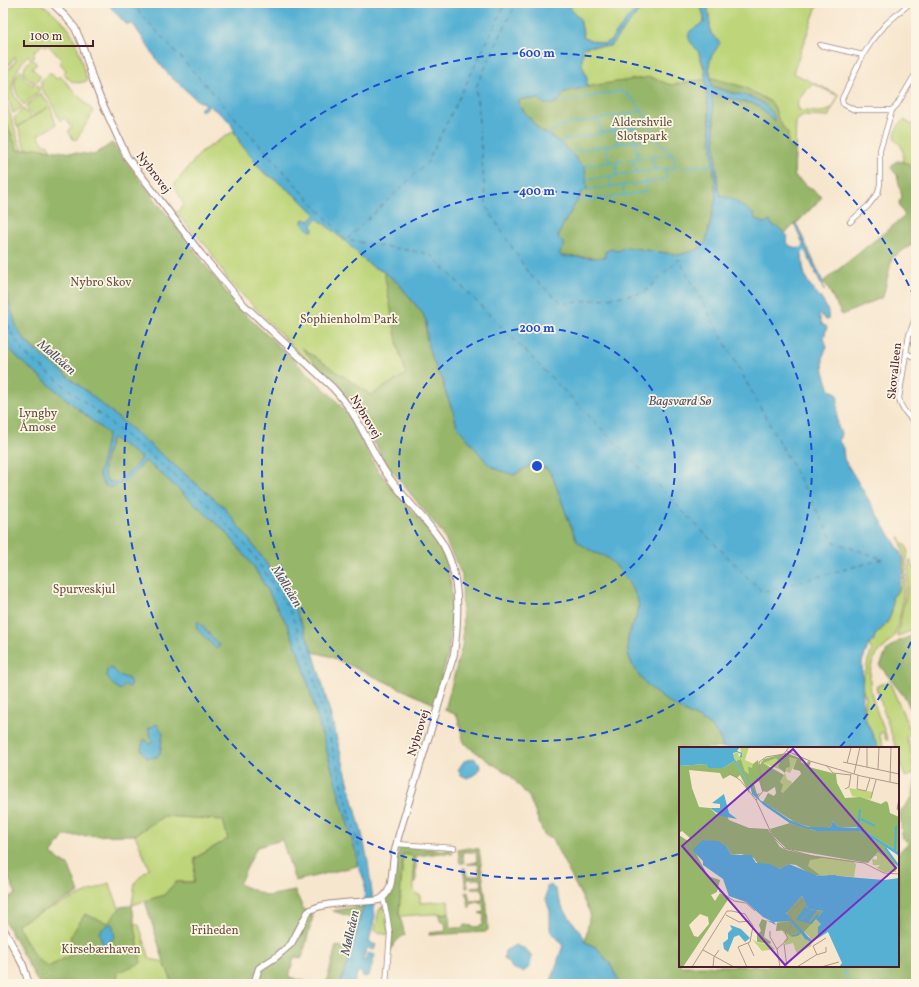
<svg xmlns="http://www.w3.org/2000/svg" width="919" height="987" font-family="Vollkorn,serif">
  <rect width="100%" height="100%" fill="#fcf5e5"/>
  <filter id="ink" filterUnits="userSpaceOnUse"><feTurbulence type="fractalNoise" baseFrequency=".025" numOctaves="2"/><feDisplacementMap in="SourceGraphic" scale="8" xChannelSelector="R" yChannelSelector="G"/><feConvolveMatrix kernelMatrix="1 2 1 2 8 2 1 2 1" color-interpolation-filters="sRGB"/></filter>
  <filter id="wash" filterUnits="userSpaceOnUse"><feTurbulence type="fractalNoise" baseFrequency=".012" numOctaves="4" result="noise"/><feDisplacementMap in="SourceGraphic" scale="16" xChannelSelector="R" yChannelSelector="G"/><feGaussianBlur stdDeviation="0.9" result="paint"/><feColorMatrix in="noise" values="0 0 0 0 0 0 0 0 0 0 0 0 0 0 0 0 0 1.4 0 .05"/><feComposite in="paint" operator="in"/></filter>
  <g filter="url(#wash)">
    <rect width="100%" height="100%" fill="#f7e6ce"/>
    <g fill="#bed579" stroke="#847a52" fill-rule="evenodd">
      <path d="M3,3h38c10,8 22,17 29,28 9,15 12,34 17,50 -13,4 -15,1 -24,-8l3,-3 -6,-7 1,-2 -1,-3 -12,-13 -2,2 -3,-3 -10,9 2,3 -3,3 5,5 -5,4 9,9 -7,7 -1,-3 -2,1c-10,-9 -9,-14 0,-23l-3,-4c-7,7 -19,27 -15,38 2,5 6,9 9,14l-8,6h-1l-10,-30v-10l8,-6 5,-7 -1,-4 -6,9 -6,5z"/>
      <path d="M574,3h68l-32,38 -6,3 -20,-6 -4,-19 -10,-11z"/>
      <path d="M646,3h54l4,14v5l-4,3 -5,3 -5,13 8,10 8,24 9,116 -141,14 -3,-52 16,-75 -5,-14 1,-16c6,-3 20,-1 27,-2z"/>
      <path d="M705,3h113l-25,70 46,22 -11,22 -25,-1 -7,5 -2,55 28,21 -20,21 -17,15 -68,-53 -5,-94 -3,-20 2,-9 6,-9 -2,-11 -4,-3 -3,-27zM814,84l24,12c-1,3 -3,9 -6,12 -8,7 -24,3 -33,2l-2,-7 8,-13z"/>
      <path d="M21,70c2,8 8,17 17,15l1,6 -15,14c-9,-12 -14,-22 -3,-35z"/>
      <path d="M50,72l6,7 4,-3 33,35v2l-17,27 -3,-1 -5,-8 4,-3 -7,-10 -5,3 -8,-18 -11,-14v-8z"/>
      <path d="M3,91l16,52 4,7 -5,1 -15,-38z"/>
      <path d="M40,93l10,12 6,20 -18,10 6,10 3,-1 4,6 -15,-2 -10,1 -8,-22 30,-20 -14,9 -9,-9z"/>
      <path d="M23,109l9,8 -15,10 -3,-9z"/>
      <path d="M904,120l12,7v47l-9,-11 -4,-1c1,-11 1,-15 -8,-22 -1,-8 3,-16 9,-20z"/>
      <path d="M234,131l6,12 24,30 9,5 29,23 14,14 -7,6 -6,-2 -1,4 5,6h6l-1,-5 6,-6c9,8 18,15 27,23 14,13 20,23 39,31l64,133 -75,39 -19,-41 -55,-50 -71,-73 -19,-31 -33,-36 8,-8 -10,-20 28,-34z"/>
      <path d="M899,537l9,12c-3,27 -4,60 -13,85 -3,9 -15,15 -20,23 -14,27 4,57 13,83h-2l-3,-8 -4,2 5,14h-5l-13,-27 -2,-7 1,-6 -1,-2 2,-8 -4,-10 1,-12 3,-5 2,-11 4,-9 -3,-7 3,-2c3,-10 8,-9 14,-17 5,-7 8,-18 6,-27 3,-3 6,-7 8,-10 8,-13 4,-39 -1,-51z"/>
      <path d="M910,560l6,11v57l-19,9 9,-43z"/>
      <path d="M889,681l23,53 -6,2 6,19 2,19 -9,3 -7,-21v-8h-2l-20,-61z"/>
      <path d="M164,816l59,4 5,19 -33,19 -1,24h-18l-12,13 -32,10 3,-23 14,-14 -14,-33z"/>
      <path d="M403,854l10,2 1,36 2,2 4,1v8l28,-2 1,12 -49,3 -1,-3z"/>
      <path d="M109,883l13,32 17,10 11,34 14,3 9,22h-134l-25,-60z"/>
      <path d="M383,906l6,27 -1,2 -13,-4 4,-21z"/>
    </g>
    <g fill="#96b669" stroke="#706a4a" fill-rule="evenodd">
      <path d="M650,77l21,8 35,-6 10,119 -10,43 -7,8 -20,6 -53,-8 -9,4 -6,-2 -6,3v5l-3,1 -40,-2 -3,-2v-15l-1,-2 5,-12 16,-27 1,-4 7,-5 -2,-20 -14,-16 -12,-11 -11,-8 -8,-3 -21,-26v-4l3,-2 38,1 4,-8 32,-7z"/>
      <path d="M710,78h3l31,9 27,15 3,4 5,15 9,13v12l7,4 -1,26 28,21 -20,21 -17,15 -8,-6 -13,-4 -9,-4 -24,-21 -10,-2 -3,-6 -6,-97 26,8 13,2 7,3 15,15v-8l-14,-13 -47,-14z"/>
      <path d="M3,113l15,38 18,-3 21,3 37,4 18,-12 114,149 21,24 88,83 13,17 29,53 60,71 8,18 6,26 1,35 -4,36 -14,49 -105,-48 -16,-4 -19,-46 -32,-49 -38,-50 -139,-117 -39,-30 -22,-21 -7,-11 -5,-15 -9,-30z"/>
      <path d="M898,161c11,2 12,3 18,13v74l-5,-3 -19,13 -9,39 -41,18 -18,-34 81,-65 -5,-9 -1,-5 3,-5 -5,-22 -6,-7 4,-6z"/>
      <path d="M384,272l15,12 24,30 3,7v15l12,37 4,5 2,5v5l10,26 3,12 57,49 17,-10 15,3 6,7c5,11 21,62 27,68 4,3 11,7 16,10 3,1 8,2 11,4 11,7 26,29 31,41 5,12 -3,23 -7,34 -6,17 0,32 10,45 8,10 19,19 30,26 20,14 47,17 53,45h-43v218h218v-113l10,-10 -6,-6 -2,-25 13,-16 3,-20v208h-296l-10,-20 -13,-16 -12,-6 5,-29 -39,-76h-4l-3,-2 -15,-38 -20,-23 -21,-13 -24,-18 -7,-28 -12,-5 18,-68 -1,-67 -20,-42 -58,-72 -22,-44 -60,-69 69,47 35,-21 -8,-26z"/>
      <path d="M3,331l8,19 9,10 88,74 -9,41 5,10 24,-5 17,-19 11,8 71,64 27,34 34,59 15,39 15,56 39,135v10l-62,15 -13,-41 -25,7 -18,37 28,12 28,-5 8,17 10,8 -11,42 -8,-1 -5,20 26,7h-142l-9,-22 -19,-61 19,-6 12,-13h18l1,-24 33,-19 -5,-19 -59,-4 -29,19 -71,1 -13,18 18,12 10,27 -62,31 18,33 13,10 25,-13 -3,-17 15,-23 23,9 13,-16 11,-2 9,58 -23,9 -1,12h-78l-36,-66v-19l13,-5 -13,-28zM157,724l6,10 -3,19 -19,-4 3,-10 6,5h1l2,-3 -5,-12z"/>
      <path d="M112,437l30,21c-6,8 -32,39 -38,16 -2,-7 5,-29 8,-37z"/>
      <path d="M916,634v88l-10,-23 -26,-33 7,-16 12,-9z"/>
      <path d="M400,847l49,3 3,1 1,3 -12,-1 -25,3v27h-2l-1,-27 -10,-2 -4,59 6,22c-8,4 -11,9 -15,16l2,-19 -6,-33c13,-14 7,-35 14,-52z"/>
      <path d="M468,848l11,1 8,59 1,22 -3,2 -56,3v-2l17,-2 -1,-8 -5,-3v-6l9,-1 2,15h10l5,-3 10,2 7,-2 1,-10 -5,-2 5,-1 -1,-8 -3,-2 -9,1 -1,5h-1l-3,-16h2l2,9 13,-1 -1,-11h-11v-2l11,-1 -1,-7h-14l1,9h-2l-3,-20h2l2,8h13l-2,-12h-11l10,-2 -1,-10h-14l2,11h-4l-2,-13z"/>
      <path d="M364,905l-12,43 -12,36h-14l10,-38 11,2 5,-31 -19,-6z"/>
    </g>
    <g fill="#55b0d3" stroke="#50687f" fill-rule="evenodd">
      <path d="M110,3h464l-4,5 10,11 4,19 20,6 6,-3 18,-23 14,-15h4l-36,43c-7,1 -21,-1 -27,2l-1,16 5,14v9l-23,5c-6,12 -6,12 -20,12l-5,-5h-17l-3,2v4l21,26 8,3 11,8 12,11 14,16 2,20 -7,5 -1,4 -16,27 -5,12 7,8 -6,9 3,2 32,2 11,-1v-5l6,-3 6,2 9,-4 53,8 20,-6 7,-8 10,-43 -6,-76 -6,-56 -6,-15 -8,-10 -2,-5 2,-5 14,-9v-5l-4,-14h5l3,4 3,27 4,3 5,6 -9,14 -2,9 3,20c19,11 39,4 57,23 4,4 6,7 6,13l-17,-16 -7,-3 -13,-2 -26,-8 6,97 3,6 10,2 23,16 1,5 9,4 6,-2 2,4c6,2 12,6 16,12l-2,4 4,5 11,3c3,12 0,20 7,33 7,11 23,23 20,38h-2l-6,-6 -1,1 3,9 5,3 -3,11 3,9c-9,14 -1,29 3,44h4l3,3 1,6 -1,14 1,13 3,6 -2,8 4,7 1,11 44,73 12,19 3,8v12l-5,19 -6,8c3,16 -6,27 -17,37l-1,5 -5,4 -7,18 1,47 3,12 13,27h-156c-6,-28 -33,-31 -53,-45 -11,-7 -22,-16 -30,-26 -10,-13 -16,-28 -10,-45 4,-11 12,-22 7,-34 -5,-12 -20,-34 -31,-41 -3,-2 -8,-3 -11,-4 -5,-3 -12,-7 -16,-10 -6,-6 -22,-57 -27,-68l-6,-7 -15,-3 -17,10 -16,-5 -10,-6 -31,-38 -3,-12 -10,-26v-5l-2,-5 -4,-5 -10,-26 -2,-26 -3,-7 -24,-30 -15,-12 -11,-5 -9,-7 -19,-19 -27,-22 -6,5 1,7h-3l-8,-8v-3l3,-1 4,2 7,-6 -14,-14 -29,-23 -9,-5 -24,-30 -9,-19 -6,-7 -16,-11h-2v2l-4,4 -3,-3 5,-4v-2l-7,-2 -28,-25 -11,-13 -26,-39h-7l-15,-16v-4z"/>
      <path d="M795,225h2l26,57 1,9 -19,-41h-1l-1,-3 1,-1z"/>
      <path d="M3,283l14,45 7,11 7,8 54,43 139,117 38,50 32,49 19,46 7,23 42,159 6,28 7,54 -6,26 7,3 -2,5 -7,-2 -5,13h2l4,-8 7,2 -6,21 -3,-1v2l-4,-1v-3l-4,-2 -4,13h-14l12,-36 12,-43 1,-23 -7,-17 -1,-9 -39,-135 -15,-56 -15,-39 -34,-59 -27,-34 -71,-64 -11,-8 -17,19 -17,8 -7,-3 -5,-10 9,-41 -88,-74 -9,-10 -8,-19zM112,437l29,21c-5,8 -31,39 -37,16 -2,-7 5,-30 8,-37z"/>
      <path d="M198,621l22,25 -4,3c-3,-2 -4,-5 -7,-8 -5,-5 -10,-8 -13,-15z"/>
      <path d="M109,668l4,1 6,6 10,4 2,7 -2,1 -3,-2h-2l-2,4 -2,1c-7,-6 -15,-10 -13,-20z"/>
      <path d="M157,724l6,9 -3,20 -3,4 -10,1 -6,-9 3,-10 6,5h1l2,-3 -5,-12z"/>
      <path d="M474,758l5,5 1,5 -6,7 -7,3 -6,-3 -3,-5 6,-9z"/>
      <path d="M551,885l4,4 7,18 21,29 2,6 12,6 13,16 10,20h-70l13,-39 -13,-15v-19l-4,-12 1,-12z"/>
      <path d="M112,923l3,13c-3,3 -8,11 -11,12l-5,-16 6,-5z"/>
      <path d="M515,945l11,4 6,7 -2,11 -7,5 -11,-4 -8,-10 1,-7z"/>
    </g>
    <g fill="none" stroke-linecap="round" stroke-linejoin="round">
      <g stroke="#55b0d3" stroke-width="1.5">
        <path d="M560,100l3,2 58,-11c16,9 22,19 29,35 2,4 3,9 5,12 8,10 22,14 20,30"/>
        <path d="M598,119l3,14"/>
        <path d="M632,128l6,30"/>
        <path d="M616,131l2,14"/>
        <path d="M548,134l11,-8 84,-15"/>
        <path d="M559,142l5,-2 85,-16"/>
        <path d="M607,147l2,14"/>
        <path d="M571,153l3,-2 81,-13"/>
        <path d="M651,157l5,14"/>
        <path d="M632,159l5,14"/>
        <path d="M582,166l91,-12"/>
        <path d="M683,167l29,-2"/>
        <path d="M616,176l1,-15"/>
        <path d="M610,177l1,10"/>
        <path d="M586,179l92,-12"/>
        <path d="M623,186l1,10"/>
        <path d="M584,191l7,-2 75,-9v-11"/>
        <path d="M579,198l4,3 56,-8 7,-2v-9"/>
        <path d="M3,357l9,-8"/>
        <path d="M843,966l5,16"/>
      </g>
      <path stroke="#55b0d3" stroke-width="5" d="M801,250l2,-1"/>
      <g stroke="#4e5266" stroke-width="1" stroke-dasharray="5 4" stroke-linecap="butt">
        <path d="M131,3l215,237 84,14 332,338 121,-33 -49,-17 -155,-283 -35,34 -81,11 -34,-30 -43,-68 -10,-119 40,-84"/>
        <path d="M347,239l80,-76 79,-160"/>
        <path d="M3,307l7,24 15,23 148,120 39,34 39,43 39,60 18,45 53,200 -1,4"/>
      </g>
    </g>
  </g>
  <g filter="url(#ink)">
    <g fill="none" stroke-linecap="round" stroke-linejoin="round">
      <defs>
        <g id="minor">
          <path d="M820,45l43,10"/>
          <path d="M892,110h-37l-12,-6 -1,-5 21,-44 9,-14 14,-17 24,-21"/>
          <path d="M850,222l18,-16 10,-13 2,-9v-34l12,-40 5,-5 19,-32"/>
          <path d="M916,316l-7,19 -10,63c1,11 10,18 17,26"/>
          <path d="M906,353l10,5"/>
          <path d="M397,844l57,4"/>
          <path d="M383,898l4,17 3,19 -4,50"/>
        </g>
        <g id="tertiary">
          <path d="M52,3l14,14 9,11 7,16 11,36 7,18 27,59 74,97 43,51 89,83c8,9 16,18 22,29 11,18 19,38 31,56 15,22 34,40 50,61 26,33 23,81 18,120l-55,180c-2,8 -4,15 -5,22 -3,15 1,36 -15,44 -16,3 -60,1 -71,12l-17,32 -15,13 -17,11 -5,16"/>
          <path d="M3,928l20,37 6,19"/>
        </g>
      </defs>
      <use href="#minor" stroke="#a0827c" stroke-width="6"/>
      <use href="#tertiary" stroke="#a0827c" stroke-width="8"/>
      <use href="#minor" stroke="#fff" stroke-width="4.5"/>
      <use href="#tertiary" stroke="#fff" stroke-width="6"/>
    </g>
  </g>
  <g fill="none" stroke="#1d4ed8" stroke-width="2" stroke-dasharray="7 5">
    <circle cx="537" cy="466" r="138"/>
    <circle cx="537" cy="466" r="275"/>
    <path d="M916 631A413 413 0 0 1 839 748M678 854A413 413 0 1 1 916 301"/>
  </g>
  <g text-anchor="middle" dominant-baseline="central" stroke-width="3.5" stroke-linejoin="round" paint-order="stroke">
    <g font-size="12" fill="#674c3e" stroke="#fcf5e5">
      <text x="642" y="123">Aldershvile<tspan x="642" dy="14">Slotspark</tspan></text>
      <text x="101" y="283">Nybro Skov</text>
      <text x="349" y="320">Sophienholm Park</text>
      <text x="38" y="414">Lyngby<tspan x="38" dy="14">Åmose</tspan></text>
      <text x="84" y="590">Spurveskjul</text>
      <text x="215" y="931">Friheden</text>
      <text x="101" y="950">Kirsebærhaven</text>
    </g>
    <g font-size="12" fill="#4a1f2b" stroke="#fcf5e5">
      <text transform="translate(153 173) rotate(53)">Nybrovej</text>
      <text transform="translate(895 371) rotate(-84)">Skovalleen</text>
      <text transform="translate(365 417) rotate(59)">Nybrovej</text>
      <text transform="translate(419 733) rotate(-73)">Nybrovej</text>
    </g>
    <g font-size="13" font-style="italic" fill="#4e5266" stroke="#fcf5e5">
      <text transform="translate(56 358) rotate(41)">Mølleåen</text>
      <text x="680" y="402">Bagsværd Sø</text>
      <text transform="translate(286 587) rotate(58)">Mølleåen</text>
      <text transform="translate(351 933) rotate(-77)">Mølleåen</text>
    </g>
  </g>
  <g transform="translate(679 747)">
    <rect width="220" height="220" fill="#f7e6ce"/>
    <path d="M61,0h9l-4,13 9,4 -5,10 -4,-3 -4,-12 -5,2 -2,-3 -1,-4 5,-2 1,6 3,-1zM108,6l11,5 -8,15 -30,-11zM106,26l2,6 5,3 -1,5 -8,6 -2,-2 -1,-9zM170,41l24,4 -2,8 -19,-4zM199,105l16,10 3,5 -1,5h-12l-7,-4 3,-3h-7l-1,-6 5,1v-4h-3zM126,107l48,7 3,3 -2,13 -18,-1 -1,-3v2l-14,1 -13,-5zM125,151l10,12 7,14 -2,2 8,1v5l-16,9 -2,-5 -11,-8 14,14 -1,4 -14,8 -4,-11 -8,2 -1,-4 3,-4 -5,-6h-6l1,-8zM73,192l6,4 12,1 5,5 -13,2z" fill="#bed579"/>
    <path d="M107,6l16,6 -1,3 5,3 2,-4 3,1 -2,5 27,7 1,9 8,15 15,-1 21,7 5,-3 2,2 2,10 9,4v35l-41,-25h-20l-5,-6 -3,7h-17l-17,-5 -33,-21 5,-9 6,3 2,-3 -1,-6 -8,5 -5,-1 -3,-10 -5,3 3,10 3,-1 -3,4 -21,-36 5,-2 4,12 4,3 -1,-7 4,1 1,-4 5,-4 1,6 5,-7zM110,10l8,2 -4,10 7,2 1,3 -18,19 -2,-2 2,-6 -3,-3 4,-7 -21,-12 13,-5 4,5 -2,4 7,6 1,-5 4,-1zM55,14l16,24 -1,8 -9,-18 -3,3 -7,-3 -7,4 -3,-6 -31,-3 3,18 7,19 11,1 6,6 11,2 2,4 20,8 19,1 12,18 7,3 36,8 -13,2 -2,6 13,10 -9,-1 -16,-10 -7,-1 -8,5 -23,-5 -4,-6 -13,-4 -10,1 -4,-8 -22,-7 -11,10 14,26 12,4 -3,12 -6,3 4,6 5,-8 9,5 -46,69h-4v-132l9,6 2,-3 -8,-7 -3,2v-67l27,-2 2,4h15zM21,167l8,3 1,7 -11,13 -4,-1 -5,-11zM111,76l26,8 42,-1 27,16v4l14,17 -21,-15 -10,11 -81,-14 -14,-13 -3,-7zM123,149l6,13 15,2 -20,22 -5,-5 3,4 -11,3 12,-2 -4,3 -6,1 -10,-7 -6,1 1,-8 13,-2 -4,-9zM83,172l5,2 -3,16 7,5 -1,2 -13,-2v-7l4,-4 -2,-6z" fill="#96b669" fill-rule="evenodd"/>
    <path d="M0,0h61l-3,4 5,2v4l-3,1 2,-4 -4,-2 -4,1 1,5 26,42 30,20 16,7 24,1 3,-7 5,6 22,1 39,24v4l-13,-9 11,15 2,3v3l-14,-18v-4l-25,-15h-44l-29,-10 -22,-15 -13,-12 -2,-9 -16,-24 -11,7h-15l-2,-4 -27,2zM45,47l5,19 8,6 -16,-3 -11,-8h10v-4l-8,-1zM24,93l15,1 9,6 4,8h20l5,8 14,1 10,5 9,-5 29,12 17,-1v-2l1,3 48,4 15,-2v89h-60l3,-4 -14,-31 -16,10 -7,-3 -4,-6 -7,3h-3l9,-4 -10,-11 -16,1 2,3 -10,-5 7,2 -10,-5 -17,-15 -17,-6 -6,-17 -20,-14v-4l-9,-9 -1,-3zM123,149l6,13 15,2 -7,8 5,5 -3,3v10l-6,4 -26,-28zM51,178l11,4 9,9 -5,4 -6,-7 -5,2 -6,15 -4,-3 -1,-6 5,-4v-6l4,-4z" fill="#55b0d3" fill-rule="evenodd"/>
    <path fill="none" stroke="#55b0d3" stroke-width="2" d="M83,55l28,20 18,6 52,2 39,24M182,72l14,7M179,81l2,-19M216,103l1,-24M150,129l-1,17 19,74M119,171l8,-11M119,171l9,-10M118,172l14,4 7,-8M120,173l10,-11M124,173l8,-10M126,174l9,-11M128,175l9,-12M167,220l-16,-59 -14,-14 -20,-3 -8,9 -1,8 -48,-18 -8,4 11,-17 76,6 11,-7 70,8"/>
    <path fill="none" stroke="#b2968d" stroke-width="1" d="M108,4l23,10 51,15 38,8M164,15l56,12M168,16l4,-15M147,18l7,8 18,2M188,20v-20M199,23l1,-23M49,25l12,8 16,20 17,37 11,11 28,8 52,7 20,10 15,1M175,27l6,-27M179,28l-1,14 9,2 4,-13M211,35l1,-35M166,42l4,-2 2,-13M192,51l5,-18M220,52l-2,10 2,2M77,53l7,-9 -4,-29 7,-5 18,-3 5,-7M40,144l15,10 12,2 9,8M47,168l13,7 11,-1M91,184v6l7,12 3,18M69,196l6,13M105,197l3,23M98,202l11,-10 -3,-7 6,-5 -1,-14 12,-13 1,2M24,203l31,17M138,208l-4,-9 13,-8M13,220l35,-56h5l13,3 8,12 -3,16 -12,5 9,20M34,220l1,-10 5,-7M118,220l19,-12 10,-3v-5M142,220l18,-5"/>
    <path fill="#7b2cbf" fill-opacity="0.15" stroke="#7b2cbf" stroke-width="2" d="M114,2l103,119 -111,97 -103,-119z"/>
    <rect width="220" height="220" fill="none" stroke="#4a1f2b" stroke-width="2"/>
  </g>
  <circle cx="537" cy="466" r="6" fill="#1d4ed8" stroke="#fcf5e5" stroke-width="2"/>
  <g font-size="12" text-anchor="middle" font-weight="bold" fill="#1d4ed8" stroke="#fcf5e5" stroke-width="3.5" stroke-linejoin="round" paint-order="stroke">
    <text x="537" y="57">600 m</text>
    <text x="537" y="195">400 m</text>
    <text x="537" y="332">200 m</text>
  </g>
  <rect width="919" height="987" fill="none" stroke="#fcf5e5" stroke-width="16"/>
  <path d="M24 40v6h69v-6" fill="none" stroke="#4a1f2b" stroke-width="2"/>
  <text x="30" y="40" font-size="12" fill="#4a1f2b" stroke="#fcf5e5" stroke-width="3" paint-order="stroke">100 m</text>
</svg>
